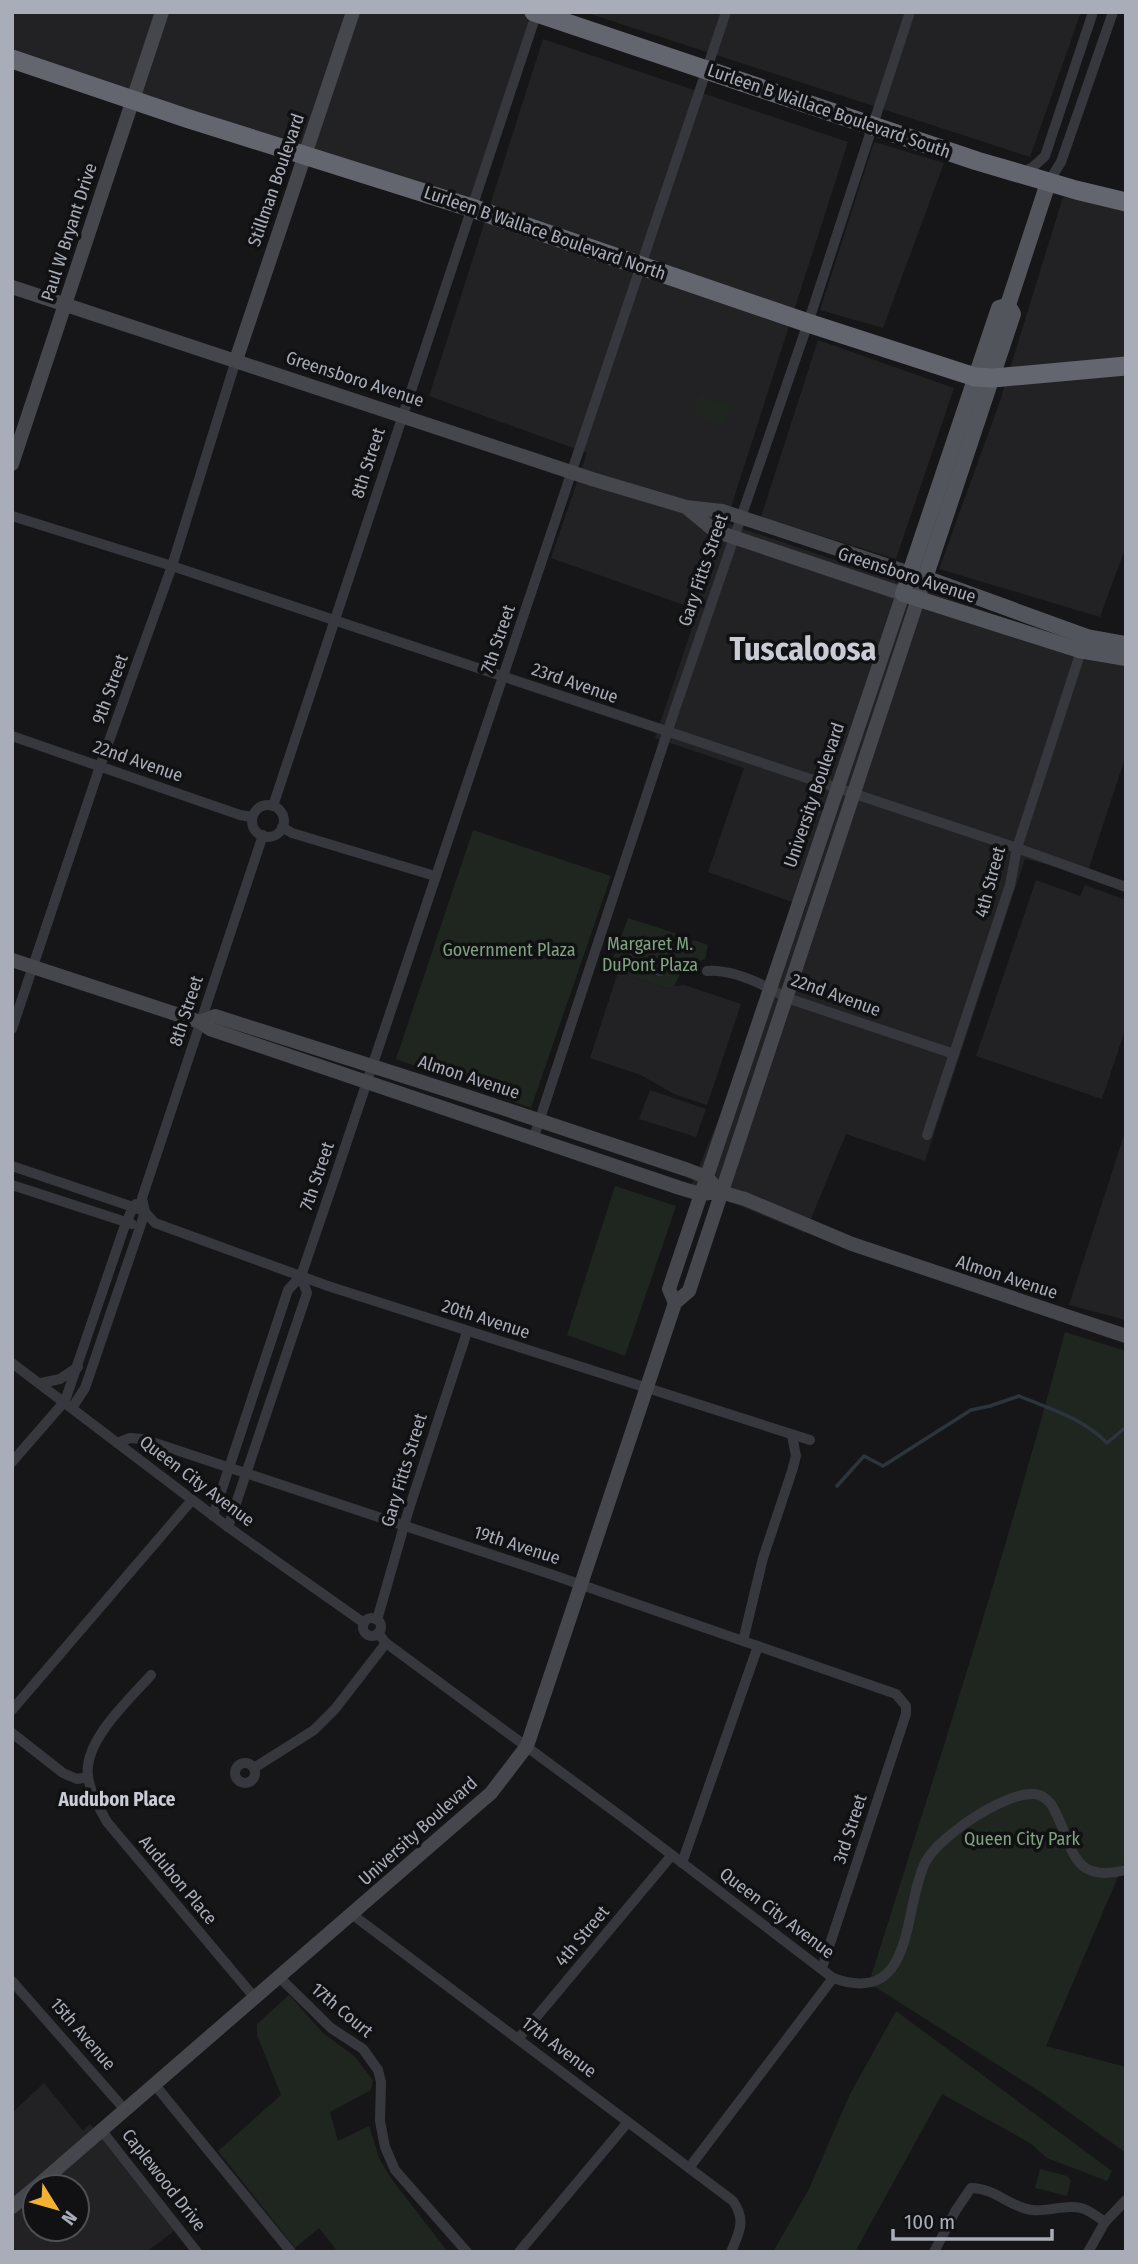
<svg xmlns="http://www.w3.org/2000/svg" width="1138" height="2264" font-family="'Fira Sans Condensed',sans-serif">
  <rect width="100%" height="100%" fill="#161618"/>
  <g fill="#222225" fill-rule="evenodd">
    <path d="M12,12h525l-65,196 -460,-152z"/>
    <path d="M584,12h497l-51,145z"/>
    <path d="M543,39l305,103 -122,381 400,136v96l-39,119 -62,-15 -100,302 -79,-27 -41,99 -114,-47 115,-279 -98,-35 36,-104 -89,-30 43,-128 -147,-52 36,-105 -158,-57z"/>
    <path d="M874,142l70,21 -61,165 -63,-18z"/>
    <path d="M1063,197l63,6v343l-26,71 -161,-48 60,-165z"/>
    <path d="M818,340l136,48 -58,171 -135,-42z"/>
    <path d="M1036,880l44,16 5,-11 41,15v127l-24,72 -126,-43z"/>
    <path d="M618,972l48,16 18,-3 57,19 -34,101 -33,-11 -33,-19 -51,-17z"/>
    <path d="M650,1090l56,19 -10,28 -57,-18z"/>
    <path d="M1126,1129v191l-57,-15z"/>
    <path d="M44,2083l39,48 7,-7 84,107 -28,21h-134v-139zM35,2187h42v42h-42z"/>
  </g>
  <g fill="#1e261f">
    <path d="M701,393l6,6 26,5 -10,22 -14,-5 -16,-10z"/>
    <path d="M473,830l138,46 -80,232 -135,-49z"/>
    <path d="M628,918l53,17 -2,8 12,3 2,-6 15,5 -3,14 -22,8 -9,20 -8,1 -57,-19z"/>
    <path d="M615,1186l61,20 -51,150 -58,-21z"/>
    <path d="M1065,1332l61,19v507l-80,188 80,21v86l-84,-60 -173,-110c68,-216 138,-432 196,-651z"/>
    <path d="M289,1995l34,38 31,23 19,24 -2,10 -41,22 8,29 31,-15 11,34 13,21 55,71h-110l-19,-24 -24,20 -77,-97 63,-56 -24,-60v-11z"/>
    <path d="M896,2011l216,160 -5,10 -60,-23 -17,-15 -88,-49 -87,158h-82l36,-63 40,-93z"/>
    <path d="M1040,2169l27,7 4,5 -4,15 -32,-8z"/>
  </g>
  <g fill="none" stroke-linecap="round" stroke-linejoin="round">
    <g stroke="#2c353c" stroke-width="3.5">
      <path d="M648,964l-7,-6 1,-11 7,-8"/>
      <path d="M653,969l5,5h4"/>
      <path d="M837,1486l27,-30 19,10 88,-56 19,-4 29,-10c31,13 64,22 88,47l19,-16"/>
    </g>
    <g stroke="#37383d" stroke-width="10">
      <path d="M1020,174l13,-7 12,-11 48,-144"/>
      <path d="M1048,183l13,-21 52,-150"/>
      <path d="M12,516l160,50 845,282 109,39"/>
      <path d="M12,736l228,79 12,2"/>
      <circle cx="268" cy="821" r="16"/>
      <path d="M273,806l264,-794"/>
      <path d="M282,827l10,6 143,43"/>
      <path d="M707,971c26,-2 58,14 80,27l167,56"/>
      <path d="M12,1029l88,-263 72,-200 64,-206"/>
      <path d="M927,1135l83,-250 7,-37 66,-203"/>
      <path d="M533,1140l140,-425 135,-392 102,-311"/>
      <path d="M12,1166l121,41 12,5 10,11 173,63 482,154"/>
      <path d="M12,1185l120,39"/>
      <path d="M12,1363l216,164 136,96"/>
      <path d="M41,1383l19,-4 18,-12"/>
      <path d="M72,1408l13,-20 53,-155 7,-21 -3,-14 121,-363"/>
      <path d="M117,1443l13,-5 13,1 410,136 343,119 10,12v8l-84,254"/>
      <path d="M12,1462l53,-61 59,-173 9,-21 3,-3"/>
      <path d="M213,1516l75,-226 13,-14 33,-96 392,-1168"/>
      <path d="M228,1527l79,-234 -6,-17"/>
      <circle cx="372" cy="1627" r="9"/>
      <path d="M377,1620l31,-108 59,-180"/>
      <path d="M378,1633l8,10 244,180 203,155c84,30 69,-71 93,-117 14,-25 84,-74 113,-66 5,1 8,5 12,9 23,37 16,81 75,66"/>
      <path d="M743,1641l20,-83 29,-87 4,-15 -4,-21"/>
      <path d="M151,1675c-21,24 -68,66 -63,101 2,16 11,32 19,46l148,176"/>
      <path d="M12,1710l180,-210"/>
      <path d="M12,1733l51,40 14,6 11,-2"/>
      <circle cx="245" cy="1773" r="10"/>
      <path d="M254,1768l60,-38 21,-21 51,-66"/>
      <path d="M682,1863l76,-217"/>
      <path d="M353,1915l380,286c13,19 7,30 -2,51"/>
      <path d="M279,1977l52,51 32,21 15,21 3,12 -1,39 5,26 10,23 72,82"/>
      <path d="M12,1981l114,130"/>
      <path d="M518,2039l154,-184"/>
      <path d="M155,2085l136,167"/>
      <path d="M102,2131l95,121"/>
      <path d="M689,2168l144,-190"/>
      <path d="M1105,2222l21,-22"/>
      <path d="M519,2252l109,-130"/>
      <path d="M934,2252l22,-42 15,-22c24,0 38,19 61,22 16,2 33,-6 49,-2 8,2 17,9 24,14l-17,30"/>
    </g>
    <g stroke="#45474d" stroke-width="14">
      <path d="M12,287l580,192 94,28 36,4 203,67 -236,713 -14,12 -148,443 -36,47 -455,394"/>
      <path d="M236,360l117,-348"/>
      <path d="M12,464l150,-452"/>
      <path d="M12,960l188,62 10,7 470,159 20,6 20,-2 25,7 107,45 274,92"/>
      <path d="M200,1022l15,-6 257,82 216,72 18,7 6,6"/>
      <path d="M675,1303l-6,-14 234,-695 -188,-63 -29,-24"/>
      <path d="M12,2207l23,-19"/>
    </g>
    <g stroke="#53555c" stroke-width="16">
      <path d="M1048,183l-40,122 5,9 -88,264 162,59 39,7"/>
      <path d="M1008,305l-9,3 -96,286 176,56 47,8"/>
    </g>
    <g stroke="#63666e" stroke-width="19">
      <path d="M534,12l443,149 99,29 50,12"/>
      <path d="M12,59l174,59 286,90 336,115 167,54 18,1 133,-12"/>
    </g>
  </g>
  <g text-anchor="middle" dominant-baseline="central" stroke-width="7" stroke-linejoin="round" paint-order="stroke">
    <g font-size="18" fill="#a8adb8" stroke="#111113">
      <text transform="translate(829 111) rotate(19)">Lurleen B Wallace Boulevard South</text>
      <text transform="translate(276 180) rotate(-71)">Stillman Boulevard</text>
      <text transform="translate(69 232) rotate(-72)">Paul W Bryant Drive</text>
      <text transform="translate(545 233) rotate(19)">Lurleen B Wallace Boulevard North</text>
      <text transform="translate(355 379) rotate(18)">Greensboro Avenue</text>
      <text transform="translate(368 463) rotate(-72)">8th Street</text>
      <text transform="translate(703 570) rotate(-71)">Gary Fitts Street</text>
      <text transform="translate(907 575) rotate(18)">Greensboro Avenue</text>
      <text transform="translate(498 639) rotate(-71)">7th Street</text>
      <text transform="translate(575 683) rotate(19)">23rd Avenue</text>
      <text transform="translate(110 689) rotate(-70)">9th Street</text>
      <text transform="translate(138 761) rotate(19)">22nd Avenue</text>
      <text transform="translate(814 795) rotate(-71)">University Boulevard</text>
      <text transform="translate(990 882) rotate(-75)">4th Street</text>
      <text transform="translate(836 995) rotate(20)">22nd Avenue</text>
      <text transform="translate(186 1011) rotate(-72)">8th Street</text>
      <text transform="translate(469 1077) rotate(18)">Almon Avenue</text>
      <text transform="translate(317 1176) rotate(-71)">7th Street</text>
      <text transform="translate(1007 1277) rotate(18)">Almon Avenue</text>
      <text transform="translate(486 1319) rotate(18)">20th Avenue</text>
      <text transform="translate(404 1470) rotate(-73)">Gary Fitts Street</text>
      <text transform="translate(197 1481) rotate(37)">Queen City Avenue</text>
      <text transform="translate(517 1545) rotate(18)">19th Avenue</text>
      <text transform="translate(850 1829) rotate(-72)">3rd Street</text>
      <text transform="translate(418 1831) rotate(-42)">University Boulevard</text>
      <text transform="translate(178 1880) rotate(50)">Audubon Place</text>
      <text transform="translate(777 1913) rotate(37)">Queen City Avenue</text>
      <text transform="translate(582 1936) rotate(-50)">4th Street</text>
      <text transform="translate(342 2010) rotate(40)">17th Court</text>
      <text transform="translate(83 2034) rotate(49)">15th Avenue</text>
      <text transform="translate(559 2047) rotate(37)">17th Avenue</text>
      <text transform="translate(164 2180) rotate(52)">Caplewood Drive</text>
    </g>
    <g font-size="18" fill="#7fa381" stroke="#111113">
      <text x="650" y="944">Margaret M.<tspan x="650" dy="21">DuPont Plaza</tspan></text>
      <text x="509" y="950">Government Plaza</text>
      <text x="1022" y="1839">Queen City Park</text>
    </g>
    <g font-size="19" font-weight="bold" fill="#c9ccd4" stroke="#111113">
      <text x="117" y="1799">Audubon Place</text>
    </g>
    <g font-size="32" font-weight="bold" fill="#c9ccd4" stroke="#111113">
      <text x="803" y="649">Tuscaloosa</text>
    </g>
  </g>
  <rect width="1138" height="2264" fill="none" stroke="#a8adb8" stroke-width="28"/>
  <g transform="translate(56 2208) rotate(127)"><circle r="33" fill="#111113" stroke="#4d4f55" stroke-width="2"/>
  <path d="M0-5L12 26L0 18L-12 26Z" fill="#f2b134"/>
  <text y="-10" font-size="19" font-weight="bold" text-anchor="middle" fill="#a8adb8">N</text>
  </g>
  <path d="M893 2229v10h159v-10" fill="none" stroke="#a8adb8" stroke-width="3.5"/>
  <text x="904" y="2229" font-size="21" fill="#a8adb8" stroke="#111113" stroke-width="5" paint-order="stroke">100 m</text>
</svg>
